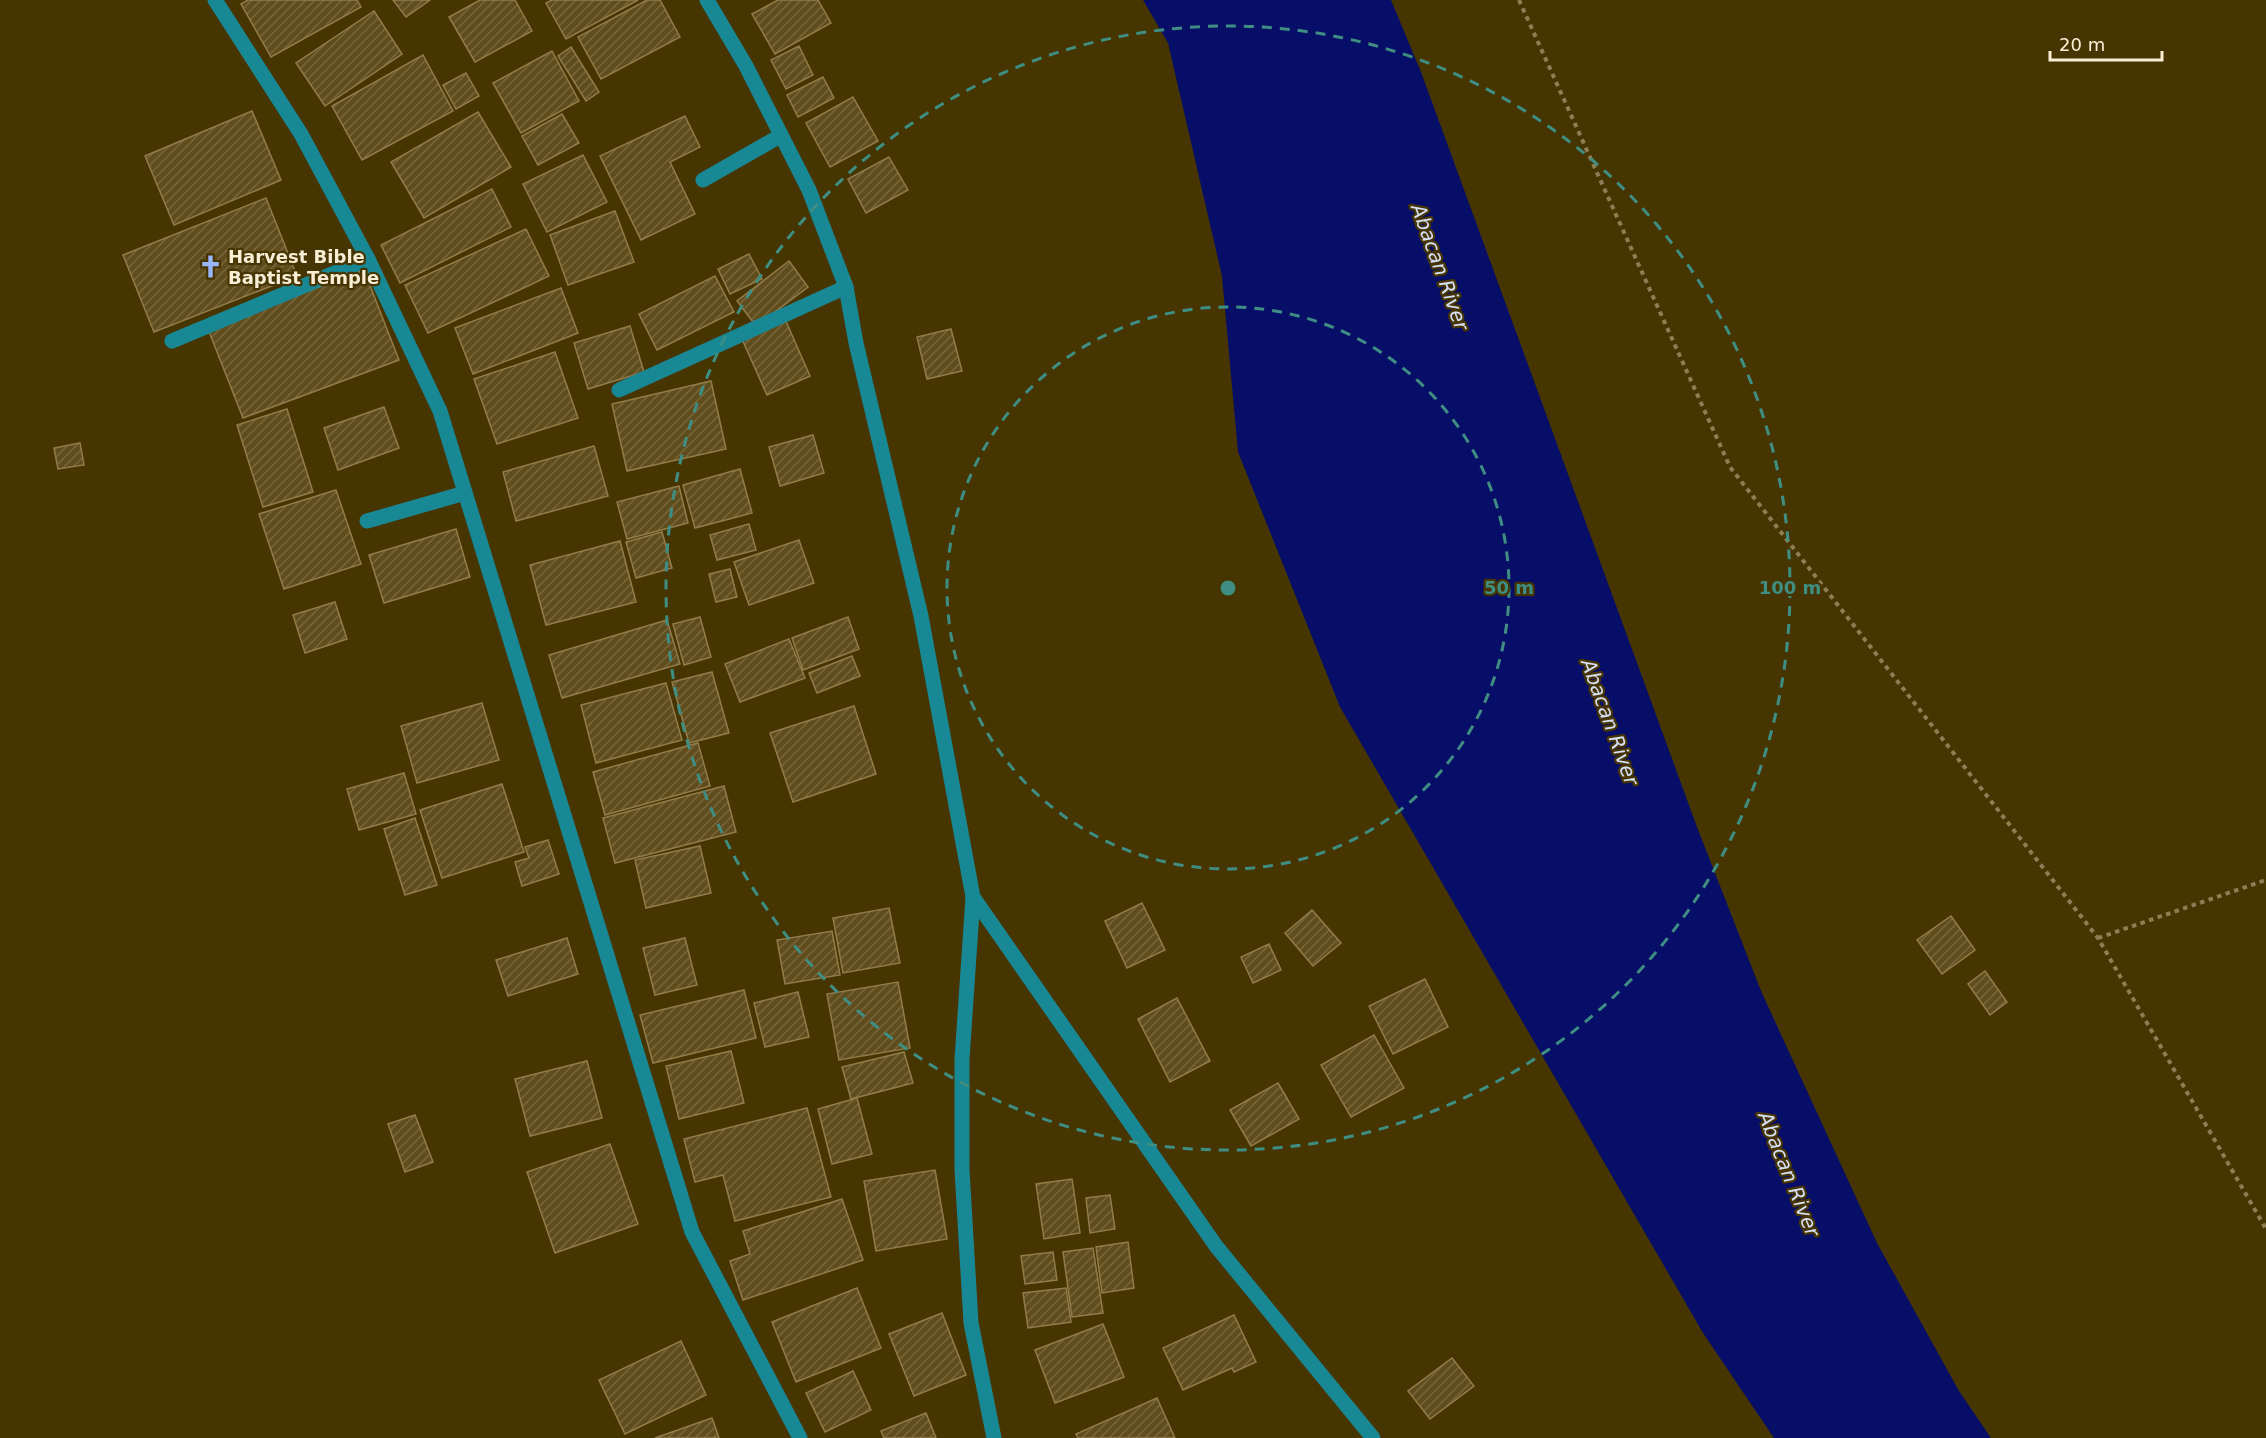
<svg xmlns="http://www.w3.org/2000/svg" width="2266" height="1438" font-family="'DejaVu Sans',sans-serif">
  <defs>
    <pattern id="building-hatch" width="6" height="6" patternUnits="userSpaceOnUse" patternTransform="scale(1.5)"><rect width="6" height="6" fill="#604d1d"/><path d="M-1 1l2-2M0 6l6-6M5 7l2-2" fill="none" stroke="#78673d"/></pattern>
  </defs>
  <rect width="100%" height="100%" fill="#473500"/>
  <path fill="#070e67" d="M1143,0h248l30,72 276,755 64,164 116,252 82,148 32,47h-217l-71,-105 -363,-626 -102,-255 -16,-176 -54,-233z"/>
  <g fill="url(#building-hatch)" stroke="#917c4c" stroke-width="1.5">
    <path d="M248,0h109l4,7 -90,50 -30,-53z"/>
    <path d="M393,0h37l-24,17z"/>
    <path d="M480,0h35l17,31 -57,31 -26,-45z"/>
    <path d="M552,0h86l-72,39 -20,-36z"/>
    <path d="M647,0h13l20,37 -79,42 -23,-42z"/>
    <path d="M778,0h40l13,23 -56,31 -23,-40z"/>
    <path d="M374,11l28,43 -77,52 -29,-43z"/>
    <path d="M799,46l14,29 -27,14 -15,-29z"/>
    <path d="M571,47l28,45 -13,9 -28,-45z"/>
    <path d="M552,51l27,50 -58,32 -28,-50z"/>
    <path d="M423,55l30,56 -91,49 -30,-54z"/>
    <path d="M466,73l13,23 -23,13 -13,-24z"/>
    <path d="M823,77l11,21 -36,19 -11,-22z"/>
    <path d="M853,97l25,44 -48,26 -24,-44z"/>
    <path d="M252,111l29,69 -107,45 -29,-69z"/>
    <path d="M478,112l33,55 -87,51 -33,-56z"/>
    <path d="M562,114l17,29 -41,22 -16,-29z"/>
    <path d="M685,116l15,31 -30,15 25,52 -54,26 -41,-84z"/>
    <path d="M583,155l24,47 -60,30 -24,-48z"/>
    <path d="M889,157l19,33 -42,23 -18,-34z"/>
    <path d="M492,189l19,38 -111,56 -19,-38z"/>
    <path d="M266,198l31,78 -143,56 -31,-77z"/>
    <path d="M615,211l19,51 -66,23 -18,-50z"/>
    <path d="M526,229l23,47 -121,57 -23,-48z"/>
    <path d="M749,254l13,25 -32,15 -12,-25z"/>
    <path d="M789,261l19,26 -52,39 -19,-25z"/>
    <path d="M364,270l35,90 -156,58 -35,-89z"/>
    <path d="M715,276l19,36 -77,38 -18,-36z"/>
    <path d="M561,288l17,45 -105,41 -18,-46z"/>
    <path d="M785,319l25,57 -43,19 -26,-58z"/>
    <path d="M630,326l14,46 -56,17 -14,-46z"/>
    <path d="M951,329l11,42 -35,8 -10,-42z"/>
    <path d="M555,352l23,66 -81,26 -23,-65z"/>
    <path d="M711,381l15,68 -99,22 -15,-67z"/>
    <path d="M384,407l15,41 -61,22 -14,-42z"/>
    <path d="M287,409l26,83 -50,15 -26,-82z"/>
    <path d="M813,435l11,38 -44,13 -11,-39z"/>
    <path d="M80,443l4,22 -26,4 -4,-21z"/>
    <path d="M594,446l14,50 -92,25 -13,-49z"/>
    <path d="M740,469l12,44 -57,15 -12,-43z"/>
    <path d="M679,486l9,37 -61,16 -10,-37z"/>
    <path d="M336,490l25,74 -77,25 -25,-75z"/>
    <path d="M749,524l7,26 -39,10 -7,-25z"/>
    <path d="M456,529l14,48 -86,26 -15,-48z"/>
    <path d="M662,532l10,36 -36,10 -10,-36z"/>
    <path d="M799,540l15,43 -65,22 -15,-43z"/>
    <path d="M620,541l16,61 -90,23 -16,-60z"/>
    <path d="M730,569l7,28 -21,5 -7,-28z"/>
    <path d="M335,602l12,37 -42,14 -12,-38z"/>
    <path d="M700,617l11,40 -27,8 -11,-41z"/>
    <path d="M848,617l11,32 -56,21 -11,-32z"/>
    <path d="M667,620l13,44 -118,34 -13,-43z"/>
    <path d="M789,639l16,39 -65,24 -15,-38z"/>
    <path d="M852,656l8,20 -43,17 -8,-20z"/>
    <path d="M712,672l17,61 -40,10 -17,-61z"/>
    <path d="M666,683l16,57 -86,23 -15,-58z"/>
    <path d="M482,703l17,57 -82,23 -16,-57z"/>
    <path d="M854,706l22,68 -83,28 -23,-69z"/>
    <path d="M698,743l12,43 -105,29 -12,-43z"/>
    <path d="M404,773l12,41 -57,16 -12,-41z"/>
    <path d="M502,784l22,68 -82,26 -22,-68z"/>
    <path d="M724,786l12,46 -121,31 -12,-45z"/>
    <path d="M415,818l22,67 -32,10 -21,-66z"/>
    <path d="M548,840l11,34 -37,12 -7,-24 14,-4 -4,-11z"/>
    <path d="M700,846l11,47 -65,15 -11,-48z"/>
    <path d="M1142,903l23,47 -38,18 -22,-47z"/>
    <path d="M889,908l11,55 -57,10 -10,-55z"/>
    <path d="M1312,910l29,33 -28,23 -28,-33z"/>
    <path d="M1951,916l24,34 -33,24 -25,-34z"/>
    <path d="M832,931l8,44 -55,9 -8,-44z"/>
    <path d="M567,938l11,36 -70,22 -12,-36z"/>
    <path d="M685,938l12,47 -42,10 -12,-47z"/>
    <path d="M1269,944l12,26 -28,13 -12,-26z"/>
    <path d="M1985,971l22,31 -17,13 -22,-31z"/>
    <path d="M1425,979l23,48 -55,27 -24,-48z"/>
    <path d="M898,982l12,66 -71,12 -12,-66z"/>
    <path d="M744,990l12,48 -103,25 -13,-48z"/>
    <path d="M798,992l11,45 -44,10 -11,-44z"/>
    <path d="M1177,998l33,63 -40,21 -32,-63z"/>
    <path d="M1374,1035l30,53 -53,29 -30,-52z"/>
    <path d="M731,1051l13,52 -65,16 -13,-53z"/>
    <path d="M904,1052l9,31 -62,16 -9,-32z"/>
    <path d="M587,1061l15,57 -72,18 -15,-57z"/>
    <path d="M1278,1083l21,36 -48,27 -21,-36z"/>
    <path d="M857,1098l15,56 -40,10 -14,-55z"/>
    <path d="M807,1108l24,89 -96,24 -12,-46 -28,7 -11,-43z"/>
    <path d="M415,1115l18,47 -28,10 -17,-48z"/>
    <path d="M610,1144l28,80 -83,29 -28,-81z"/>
    <path d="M935,1170l12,69 -71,12 -12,-70z"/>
    <path d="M1072,1179l8,54 -36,6 -8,-55z"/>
    <path d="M1110,1195l5,34 -25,4 -4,-35z"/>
    <path d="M842,1199l21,61 -120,40 -13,-39 20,-7 -7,-23z"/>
    <path d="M1128,1242l6,46 -32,5 -6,-46z"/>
    <path d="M1093,1248l10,65 -31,4 -9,-65z"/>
    <path d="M1053,1252l4,28 -32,4 -4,-28z"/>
    <path d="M857,1288l24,60 -85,34 -24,-60z"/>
    <path d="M1066,1288l5,34 -43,6 -5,-35z"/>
    <path d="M942,1313l24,62 -52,21 -25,-62z"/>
    <path d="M1234,1315l22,47 -22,10 -2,-4 -49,22 -20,-42z"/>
    <path d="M1103,1324l21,53 -69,26 -20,-53z"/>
    <path d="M681,1341l25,54 -81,39 -26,-54z"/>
    <path d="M1452,1358l22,28 -44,33 -22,-28z"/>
    <path d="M853,1371l18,39 -46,22 -19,-39z"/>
    <path d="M1157,1398l18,40h-97l-2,-4z"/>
    <path d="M926,1413l10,25h-52l-3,-7z"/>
    <path d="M712,1418l7,20h-64z"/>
  </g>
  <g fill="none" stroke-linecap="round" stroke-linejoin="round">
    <g stroke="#8d7e54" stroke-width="4" stroke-dasharray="4.5 4.5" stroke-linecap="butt">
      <path d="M1519,0l211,467 368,471 168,291"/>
      <path d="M2098,938l168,-58"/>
    </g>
    <g stroke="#198895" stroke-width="15">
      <path d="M215,0l86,134 67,125 72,152 252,821 108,206"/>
      <path d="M707,0l39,66 63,124 37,97 10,56 65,273 52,281 -11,162v111l9,153 23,115"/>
      <path d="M703,180l77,-44"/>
      <path d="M172,341l196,-82"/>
      <path d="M619,390l227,-103"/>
      <path d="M367,521l98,-28"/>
      <path d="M973,897l243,349 157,192"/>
    </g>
  </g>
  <g fill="none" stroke="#3e8e83" stroke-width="3" stroke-dasharray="10 8">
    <circle cx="1228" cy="588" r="281"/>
    <circle cx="1228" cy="588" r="562"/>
  </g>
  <defs>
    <symbol id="church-bare" viewBox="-9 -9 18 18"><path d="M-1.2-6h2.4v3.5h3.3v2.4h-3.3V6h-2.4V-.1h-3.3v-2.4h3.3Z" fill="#98b5fd" stroke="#473500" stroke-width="2.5" paint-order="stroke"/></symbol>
  </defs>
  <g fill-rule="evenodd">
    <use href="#church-bare" x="194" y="250" width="33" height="33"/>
  </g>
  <g text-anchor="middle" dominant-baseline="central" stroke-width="4.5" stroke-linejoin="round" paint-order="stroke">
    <g font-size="18" font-weight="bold" fill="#faefd6" stroke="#473500" text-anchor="start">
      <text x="228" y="256">Harvest Bible<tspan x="228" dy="21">Baptist Temple</tspan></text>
    </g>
    <g font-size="20" font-style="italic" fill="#d6e1f9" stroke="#473500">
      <text transform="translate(1440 267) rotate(70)">Abacan River</text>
      <text transform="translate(1610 722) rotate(70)">Abacan River</text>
      <text transform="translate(1789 1174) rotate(68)">Abacan River</text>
    </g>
  </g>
  <circle cx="1228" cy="588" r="9" fill="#3e8e83" stroke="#473500" stroke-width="3"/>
  <g font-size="18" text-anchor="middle" font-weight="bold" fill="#3e8e83" stroke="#473500" stroke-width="4.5" stroke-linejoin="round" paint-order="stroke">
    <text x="1509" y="594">50 m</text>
    <text x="1790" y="594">100 m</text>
  </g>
  <path d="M2050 51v9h112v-9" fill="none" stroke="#faefd6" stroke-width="3"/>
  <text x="2059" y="51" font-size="18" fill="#faefd6" stroke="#473500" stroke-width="4.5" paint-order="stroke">20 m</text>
</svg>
